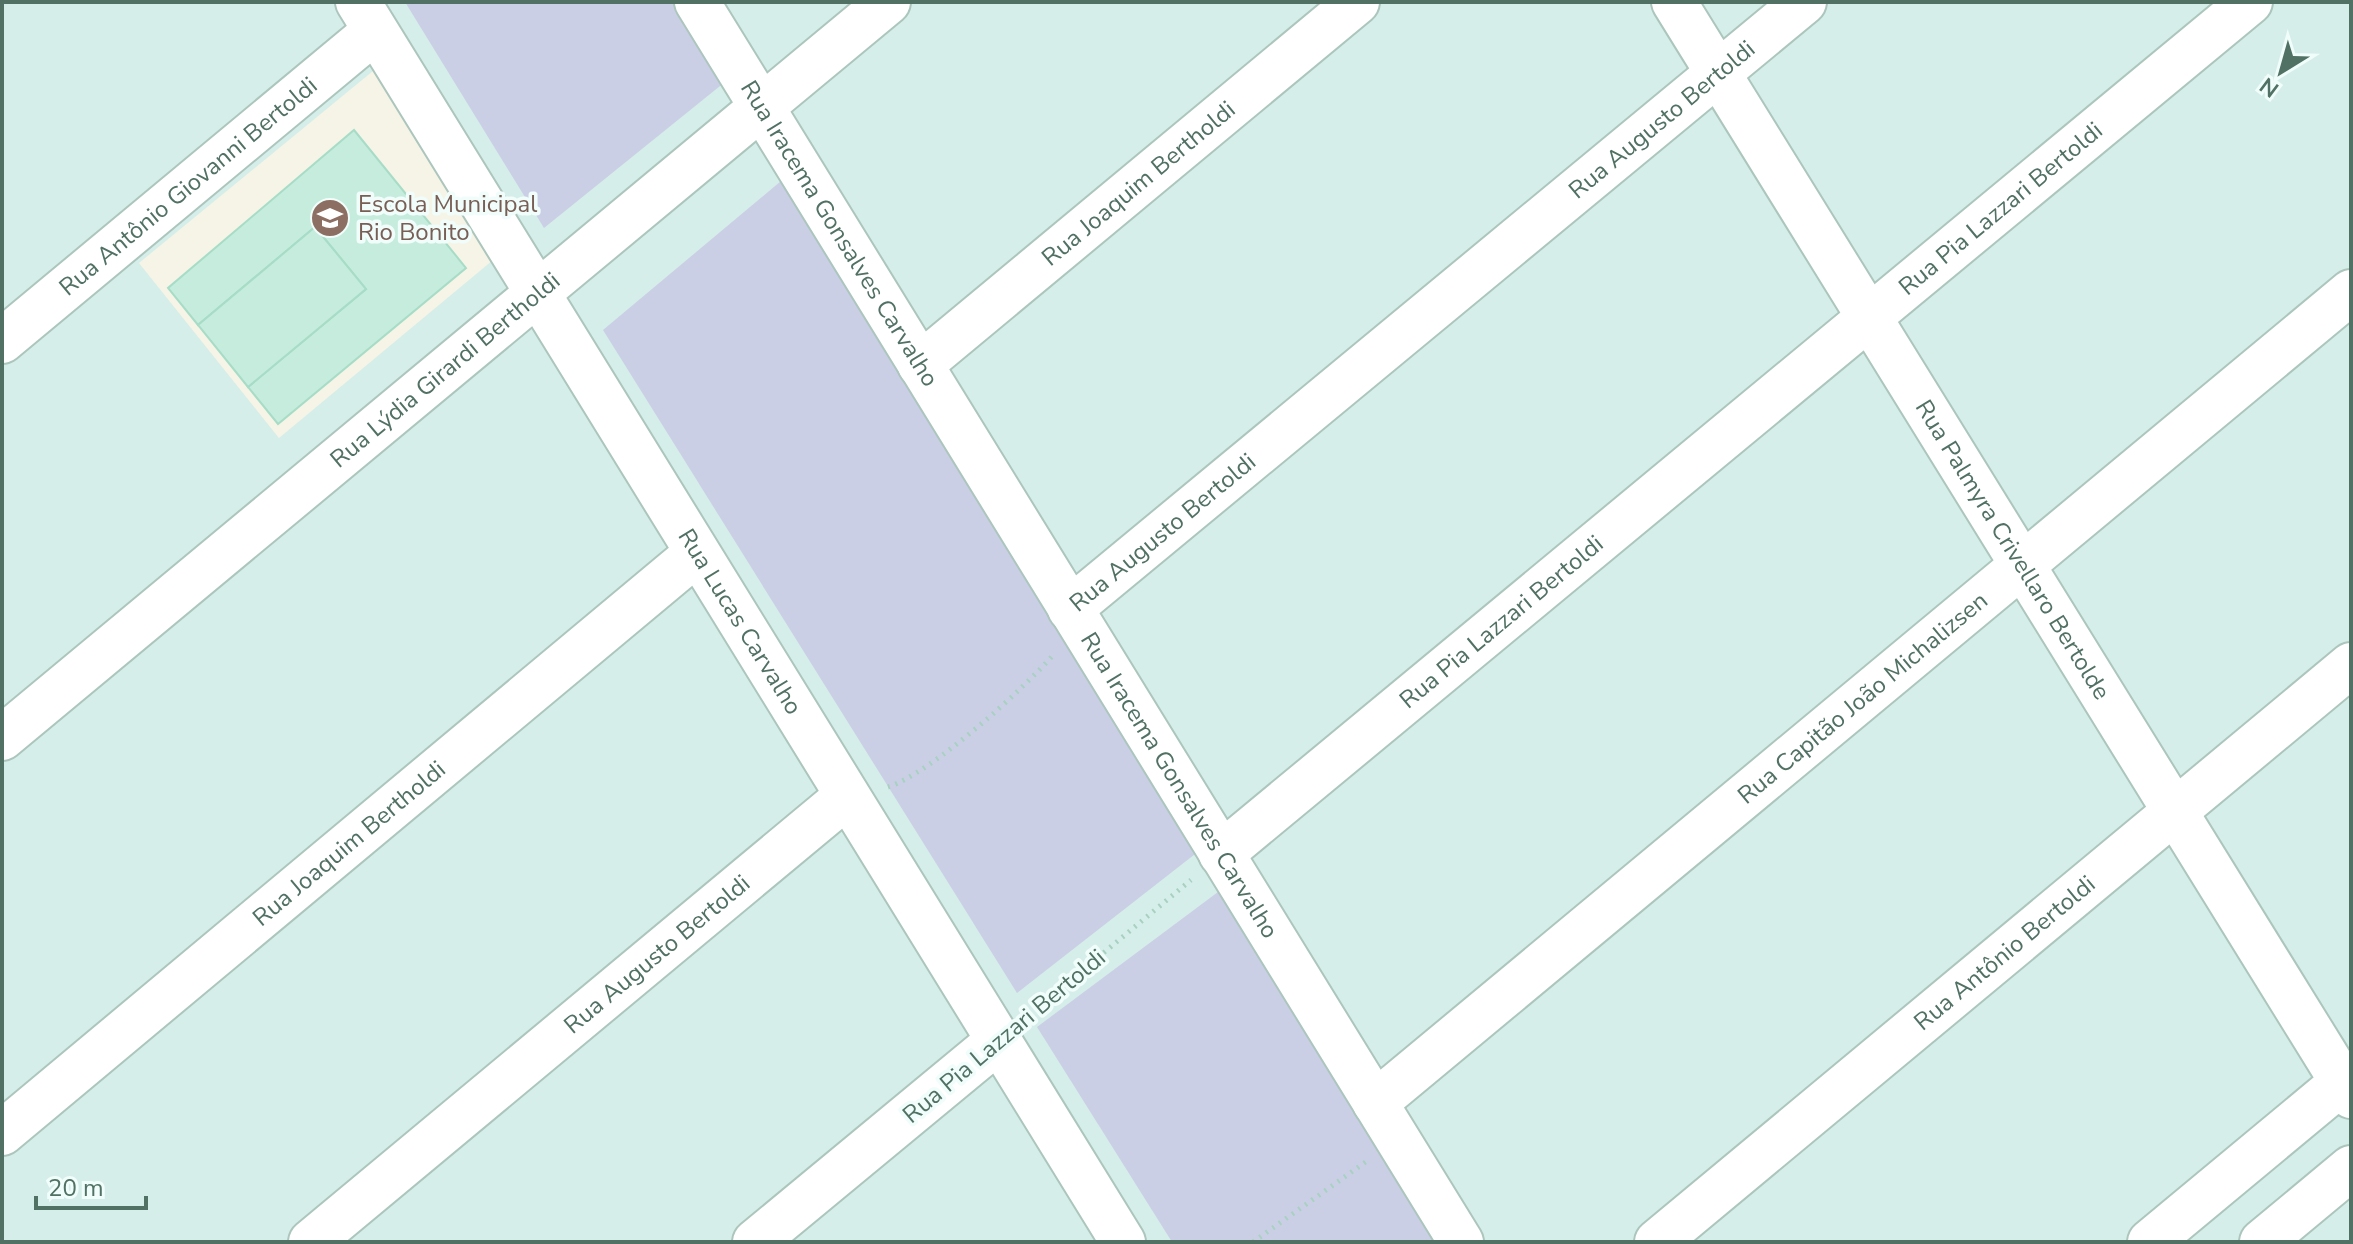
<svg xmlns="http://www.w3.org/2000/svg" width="2353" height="1244" font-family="'Nunito Sans',sans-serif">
  <rect width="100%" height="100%" fill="#eafaf7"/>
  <rect fill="#d6eee9" x="2" y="2" width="2349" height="1240"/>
  <path fill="#f6f4e6" d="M373,71l120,189 -214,178 -140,-175z"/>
  <g fill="#cacfe6">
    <path d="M405,2h270l50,80 -181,146z"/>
    <path d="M781,181l418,670 -182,142 -414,-663z"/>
    <path d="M1222,889l228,353h-278l-135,-215z"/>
  </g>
  <g fill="#c5ecdd" stroke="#a7dcc7" stroke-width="2">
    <path d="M354,130l112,138 -188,156 -30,-37 118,-98 -51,-62 -117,98 -30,-37z"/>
    <path d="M315,227l51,62 -118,98 -50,-62z"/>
  </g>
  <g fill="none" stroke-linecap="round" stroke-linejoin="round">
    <defs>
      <g id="minor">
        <path id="s1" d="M358,2l765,1240"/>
        <path id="s2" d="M697,2l764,1240"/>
        <path id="s3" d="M1674,2l677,1094"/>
        <path id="s4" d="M2,341l373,-310"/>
        <path id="s5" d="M920,365l437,-363"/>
        <path id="s6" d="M1070,609l734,-607"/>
        <path id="s7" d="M2,738l886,-736"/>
        <path id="s8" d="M1221,854l1029,-852"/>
        <path id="s9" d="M1375,1103l976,-811"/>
        <path id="s10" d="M2,1133l695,-580"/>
        <path id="s11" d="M311,1242l536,-446"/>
        <path d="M755,1242l243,-201"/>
        <path id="s12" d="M1657,1242l694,-577"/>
        <path d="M2150,1242l201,-167"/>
        <path d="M2262,1242l89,-74"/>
      </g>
    </defs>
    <use href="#minor" stroke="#acc6bd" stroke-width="48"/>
    <g stroke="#a8d1c1" stroke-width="5" stroke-dasharray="2 6" stroke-linecap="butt">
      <path d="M888,787c43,-14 135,-97 166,-133"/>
      <path d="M1030,1014l161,-134"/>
      <path d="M1253,1242l114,-81"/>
    </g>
    <use href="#minor" stroke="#fff" stroke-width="44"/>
  </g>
  <defs>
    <symbol id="school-disc" viewBox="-11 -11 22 22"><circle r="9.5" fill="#8d6e63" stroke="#f0fdfb"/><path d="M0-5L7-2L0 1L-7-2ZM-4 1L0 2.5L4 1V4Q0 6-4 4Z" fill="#fff"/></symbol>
  </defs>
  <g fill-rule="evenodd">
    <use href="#school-disc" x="308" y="196" width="44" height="44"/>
  </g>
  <g text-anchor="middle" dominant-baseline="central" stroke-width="7" stroke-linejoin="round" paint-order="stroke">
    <g font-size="24" fill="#507164" stroke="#f0fdfb">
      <text stroke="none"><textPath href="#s6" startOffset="768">Rua Augusto Bertoldi</textPath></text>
      <text stroke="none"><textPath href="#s5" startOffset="284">Rua Joaquim Bertholdi</textPath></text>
      <text stroke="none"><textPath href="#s4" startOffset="242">Rua Antônio Giovanni Bertoldi</textPath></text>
      <text stroke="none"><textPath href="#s8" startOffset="1012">Rua Pia Lazzari Bertoldi</textPath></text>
      <text stroke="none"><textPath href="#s2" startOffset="272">Rua Iracema Gonsalves Carvalho</textPath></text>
      <text stroke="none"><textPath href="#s7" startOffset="576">Rua Lýdia Girardi Bertholdi</textPath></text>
      <text stroke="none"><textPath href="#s6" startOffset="120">Rua Augusto Bertoldi</textPath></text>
      <text stroke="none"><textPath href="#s3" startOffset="644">Rua Palmyra Crivellaro Bertolde</textPath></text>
      <text stroke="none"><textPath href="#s1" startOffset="728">Rua Lucas Carvalho</textPath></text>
      <text stroke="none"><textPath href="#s8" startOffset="364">Rua Pia Lazzari Bertoldi</textPath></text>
      <text stroke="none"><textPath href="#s9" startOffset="634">Rua Capitão João Michalizsen</textPath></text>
      <text stroke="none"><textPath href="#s2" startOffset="920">Rua Iracema Gonsalves Carvalho</textPath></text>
      <text stroke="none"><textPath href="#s10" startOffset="452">Rua Joaquim Bertholdi</textPath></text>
      <text stroke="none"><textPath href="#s12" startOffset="452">Rua Antônio Bertoldi</textPath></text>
      <text stroke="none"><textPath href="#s11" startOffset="450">Rua Augusto Bertoldi</textPath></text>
      <text transform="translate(1004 1036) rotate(-40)">Rua Pia Lazzari Bertoldi</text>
    </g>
    <g font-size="24" fill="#785e54" stroke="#f0fdfb" text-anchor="start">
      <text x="358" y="204">Escola Municipal<tspan x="358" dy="28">Rio Bonito</tspan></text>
    </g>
  </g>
  <rect width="2353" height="1244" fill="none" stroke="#507164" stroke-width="8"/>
  <g transform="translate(2281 72) rotate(217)" stroke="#f0fdfb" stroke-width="6" paint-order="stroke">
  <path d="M0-6L14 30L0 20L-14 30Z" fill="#507164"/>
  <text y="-12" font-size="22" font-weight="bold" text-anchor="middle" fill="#507164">N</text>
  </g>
  <path d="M36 1196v12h110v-12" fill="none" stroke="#507164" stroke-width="4"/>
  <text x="48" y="1196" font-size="24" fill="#507164" stroke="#f0fdfb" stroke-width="6" paint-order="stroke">20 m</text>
</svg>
